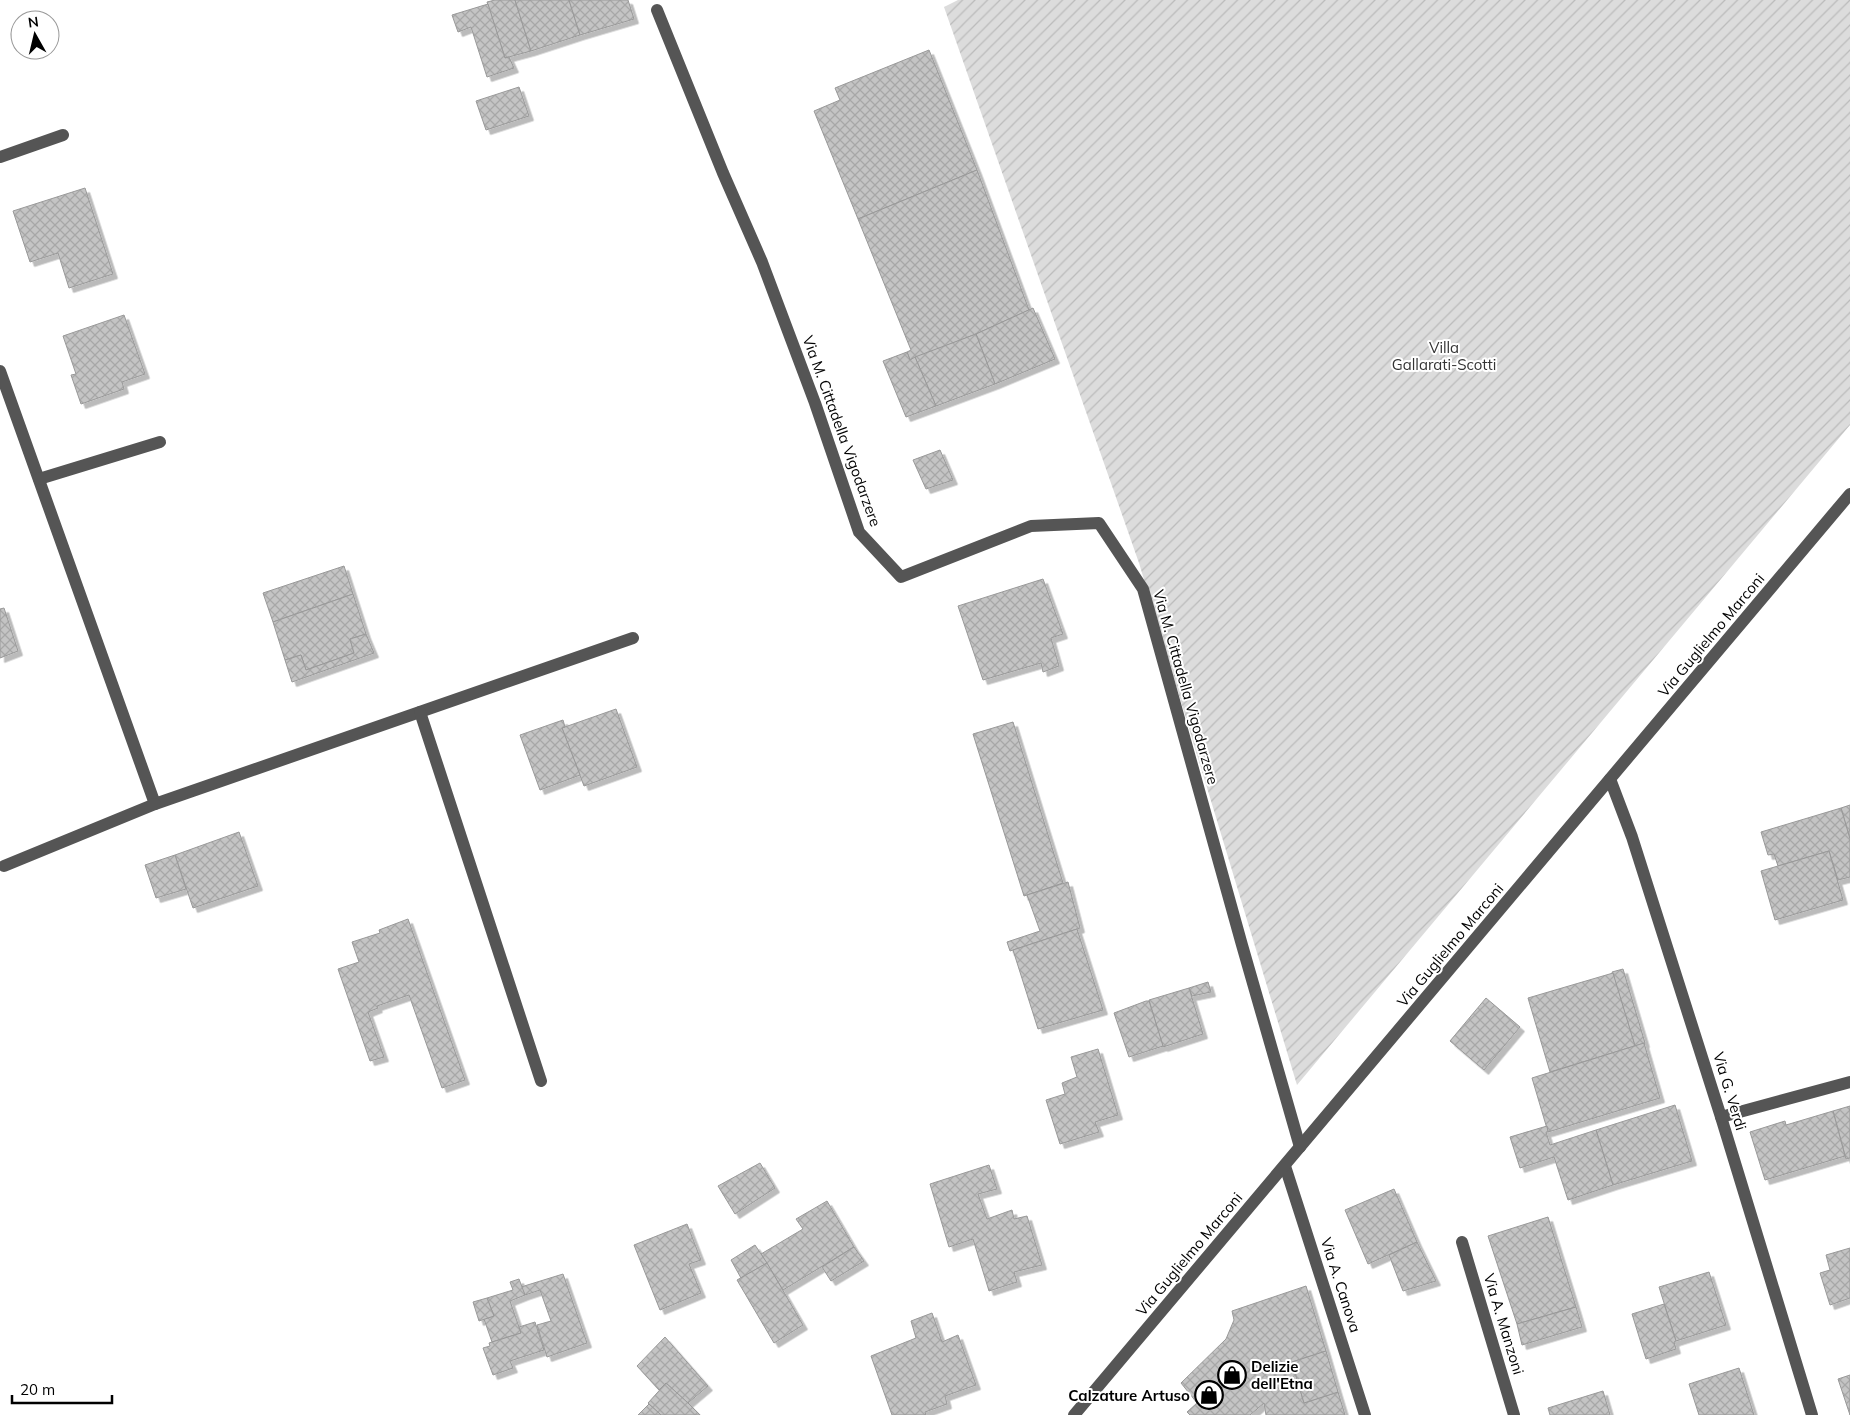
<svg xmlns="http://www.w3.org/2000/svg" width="1850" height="1415" font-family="Mulish,sans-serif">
  <defs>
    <pattern id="garden-furrows" width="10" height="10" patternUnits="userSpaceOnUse" patternTransform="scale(1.25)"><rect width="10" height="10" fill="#dcdcdc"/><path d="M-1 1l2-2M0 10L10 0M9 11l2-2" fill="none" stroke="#bbb"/></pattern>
    <pattern id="building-cross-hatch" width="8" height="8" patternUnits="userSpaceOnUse" patternTransform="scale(1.25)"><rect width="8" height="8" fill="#c4c4c4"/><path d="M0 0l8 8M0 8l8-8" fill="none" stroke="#a7a7a7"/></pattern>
    <filter id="shadow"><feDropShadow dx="4.5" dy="4.5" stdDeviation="0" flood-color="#0004"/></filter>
  </defs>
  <rect width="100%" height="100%" fill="#fff"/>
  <path fill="url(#garden-furrows)" d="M958,0h892v425l-553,660 -158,-522 -195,-556z"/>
  <g fill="url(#building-cross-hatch)" stroke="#999" filter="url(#shadow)">
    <path d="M495,0h20l16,51 -26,7 -18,-56z"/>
    <path d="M515,0h54l11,35 -49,16z"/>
    <path d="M569,0h59l6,19 -54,16z"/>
    <path d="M488,4l17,54 4,-1 5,11 -27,9 -16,-50 -13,5 -6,-17z"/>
    <path d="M929,50l48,120 -119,49 -44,-108 26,-11 -5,-12z"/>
    <path d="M519,87l10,29 -43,14 -10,-29z"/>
    <path d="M977,170l52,140 -53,24 -66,26 -3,-8 4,-2 -53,-131z"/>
    <path d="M85,188l28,86 -44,14 -11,-35 -28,9 -17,-51z"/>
    <path d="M1033,308l22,51 -60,25 -19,-50z"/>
    <path d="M124,315l21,59 -23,8 2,7 -43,15 -10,-29 5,-1 -13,-38z"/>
    <path d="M976,334l19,50 -59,22 -21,-49z"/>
    <path d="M907,352l3,8 5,-3 21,49 -30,11 -23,-56z"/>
    <path d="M940,450l13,30 -27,9 -13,-29z"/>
    <path d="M344,566l9,28 -80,28 -10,-29z"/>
    <path d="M1043,579l20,55 -12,4 8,28 -16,6 -2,-9 -58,17 -25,-74z"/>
    <path d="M353,594l13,40 -16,5 4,14 -48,17 -5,-15 -16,5 -12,-38z"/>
    <path d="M4,608l14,43 -18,7v-49z"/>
    <path d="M366,634l8,19 -82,29 -7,-22 16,-5 5,15 48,-17 -4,-14z"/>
    <path d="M616,709l21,58 -53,19 -22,-58z"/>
    <path d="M563,720l2,7 -3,1 18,47 -40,15 -20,-55z"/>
    <path d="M1013,722l50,161 -39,13 -51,-162z"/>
    <path d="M1850,805v34l-9,-31z"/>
    <path d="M1841,808l9,31v38l-12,3 -9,-29 -51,15 -4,-12 -6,1 -7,-23z"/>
    <path d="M239,832l19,54 -65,22 -18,-53z"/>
    <path d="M1829,851l14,49 -68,20 -14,-49z"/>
    <path d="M175,855l11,34 -30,9 -11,-33z"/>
    <path d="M1068,882l12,46 -70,23 -3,-9 33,-11 -13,-36z"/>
    <path d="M408,919l57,161 -23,8 -33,-93 -32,11 1,2 -10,4 16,45 -14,4 -32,-92 21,-7 -7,-20 28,-9 -1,-3z"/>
    <path d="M1077,929l26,81 -65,19 -25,-79z"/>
    <path d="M1623,969l22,74 -10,3 -23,-74z"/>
    <path d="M1613,973l22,73 -85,26 -22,-74z"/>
    <path d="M1208,982l3,10 -19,4 -3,-8z"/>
    <path d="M1189,988l14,46 -40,13 -14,-47z"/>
    <path d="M1486,998l34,29 -36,43 -34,-29z"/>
    <path d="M1146,1001h3l14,45 -34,11 -15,-44z"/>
    <path d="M1644,1043l16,55 -112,34 -16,-54z"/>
    <path d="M1098,1049l20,66 -23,7 4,10 -39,12 -14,-44 19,-6 -3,-11 15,-6 -6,-20z"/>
    <path d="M1675,1105l17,56 -79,24 -17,-55z"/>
    <path d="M1850,1106v52l-4,1 -13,-48z"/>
    <path d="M1833,1111l12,45 -80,24 -15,-48 35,-11 1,4z"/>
    <path d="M1547,1126l1,6h-2l4,13 46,-15 17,55 -45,15 -14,-43 -34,11 -10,-31z"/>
    <path d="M760,1163l15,25 -40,26 -17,-28z"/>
    <path d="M989,1165l8,24 -19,5 9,25 25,-9 2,9 13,-3 15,49 -28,7 3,10 -28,9 -16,-52 -24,8 -19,-63z"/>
    <path d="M1394,1189l23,53 -49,22 -23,-54z"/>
    <path d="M827,1201l27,46 -71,43 -22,-36 42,-25 -7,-10z"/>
    <path d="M1548,1217l28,90 -59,17 -29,-88z"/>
    <path d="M687,1224l14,36 -12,4 12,29 -41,17 -26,-65z"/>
    <path d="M1417,1242l19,39 -33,10 -14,-36z"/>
    <path d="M755,1245l12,18 -26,15 -10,-18z"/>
    <path d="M854,1247l10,14 -33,20 -9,-14z"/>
    <path d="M1850,1248v50l-20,7 -10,-32 10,-3 -4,-15z"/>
    <path d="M767,1263l36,62 -29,18 -37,-63z"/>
    <path d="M1709,1272l17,53 -50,16 -17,-54z"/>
    <path d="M563,1274l24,69 -40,14 -10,-32 14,-4 -11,-31 -15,5 -4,-8z"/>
    <path d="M519,1279l6,16 -15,6 11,32 -29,9 -8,-23 10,-3 -7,-18 26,-8 -3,-8z"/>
    <path d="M1306,1286l20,65 -34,11 12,41 34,-11 7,23h-79l-2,-12 -14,12h-60l-3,-3 10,-9 -16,-20 45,-44 8,-19 -2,-9z"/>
    <path d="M487,1298l7,18 -15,5 -6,-19z"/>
    <path d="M1664,1304l12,37 -2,1 2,7 -30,10 -14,-45z"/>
    <path d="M1576,1307l6,20 -60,18 -5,-21z"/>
    <path d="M932,1313l10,29 16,-7 18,50 -31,11 2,8 -22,8 1,3h-34l-21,-59 45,-18 -5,-17z"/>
    <path d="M535,1322l9,28 -34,11 3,7 -20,7 -10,-27 7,-2 -1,-3 32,-10 -2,-6z"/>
    <path d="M665,1337l43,49 -20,17 -22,-20 -7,7 -22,-24z"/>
    <path d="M1326,1351l12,41 -34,11 -12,-41z"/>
    <path d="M1739,1368l15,47h-55l-10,-31z"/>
    <path d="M1850,1375v40l-12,-36z"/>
    <path d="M666,1383l22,20 12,12h-39l-13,-12z"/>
    <path d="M1603,1391l7,24h-60l-2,-7z"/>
    <path d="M649,1404l12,11h-23z"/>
  </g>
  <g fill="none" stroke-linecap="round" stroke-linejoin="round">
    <g stroke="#555" stroke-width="12">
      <path d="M657,10l66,163 39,89 53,141 44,129 42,45 130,-51 68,-3 44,66 99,356 58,202"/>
      <path d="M0,157l63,-22"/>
      <path d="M0,371l155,433 478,-166"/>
      <path d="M39,479l121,-37"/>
      <path d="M420,712l121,369"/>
      <path d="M1610,779l22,58 89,280 91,298"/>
      <path d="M4,866l151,-62"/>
      <path d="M1721,1117l129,-35"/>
      <path d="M1285,1166l80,249"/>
      <path d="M1462,1242l52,173"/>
      <path d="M1074,1415l776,-921"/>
    </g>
  </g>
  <defs>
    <symbol id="shop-ring" viewBox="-11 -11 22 22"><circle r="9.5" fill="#fff" stroke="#000" stroke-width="1.5"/><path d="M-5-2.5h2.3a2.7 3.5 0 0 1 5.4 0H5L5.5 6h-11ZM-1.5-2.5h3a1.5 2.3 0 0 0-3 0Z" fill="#000"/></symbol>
  </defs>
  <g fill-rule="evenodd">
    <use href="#shop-ring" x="1216" y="1359" width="32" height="32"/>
    <use href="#shop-ring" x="1193" y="1379" width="32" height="32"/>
  </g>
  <g text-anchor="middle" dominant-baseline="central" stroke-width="4" stroke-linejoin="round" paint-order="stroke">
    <g font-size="15" fill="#333" stroke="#fff">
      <text x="1444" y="347">Villa<tspan x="1444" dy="17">Gallarati-Scotti</tspan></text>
    </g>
    <g font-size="15" fill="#000" stroke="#fff">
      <text transform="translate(842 431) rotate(70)">Via M. Cittadella Vigodarzere</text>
      <text transform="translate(1711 635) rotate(-50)">Via Guglielmo Marconi</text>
      <text transform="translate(1186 687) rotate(74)">Via M. Cittadella Vigodarzere</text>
      <text transform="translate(1450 945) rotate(-50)">Via Guglielmo Marconi</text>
      <text transform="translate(1730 1091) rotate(73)">Via G. Verdi</text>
      <text transform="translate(1189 1254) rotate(-50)">Via Guglielmo Marconi</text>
      <text transform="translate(1341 1285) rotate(72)">Via A. Canova</text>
      <text transform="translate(1504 1324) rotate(73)">Via A. Manzoni</text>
    </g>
    <g font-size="15" font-weight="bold" fill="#000" stroke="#fff" text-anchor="start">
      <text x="1251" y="1366">Delizie<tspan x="1251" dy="17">dell'Etna</tspan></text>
      <text x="1190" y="1395" text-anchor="end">Calzature Artuso</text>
    </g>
  </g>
  <g transform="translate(35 35) rotate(352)"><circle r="24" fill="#ffffff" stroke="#999999"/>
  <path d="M0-4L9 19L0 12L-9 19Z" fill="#000000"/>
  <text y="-8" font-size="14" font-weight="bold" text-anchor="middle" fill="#000000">N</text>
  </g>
  <path d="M12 1395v8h100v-8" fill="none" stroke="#000000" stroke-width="2.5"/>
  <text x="20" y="1395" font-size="15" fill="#000000" stroke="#ffffff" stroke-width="4" paint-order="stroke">20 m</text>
</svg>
